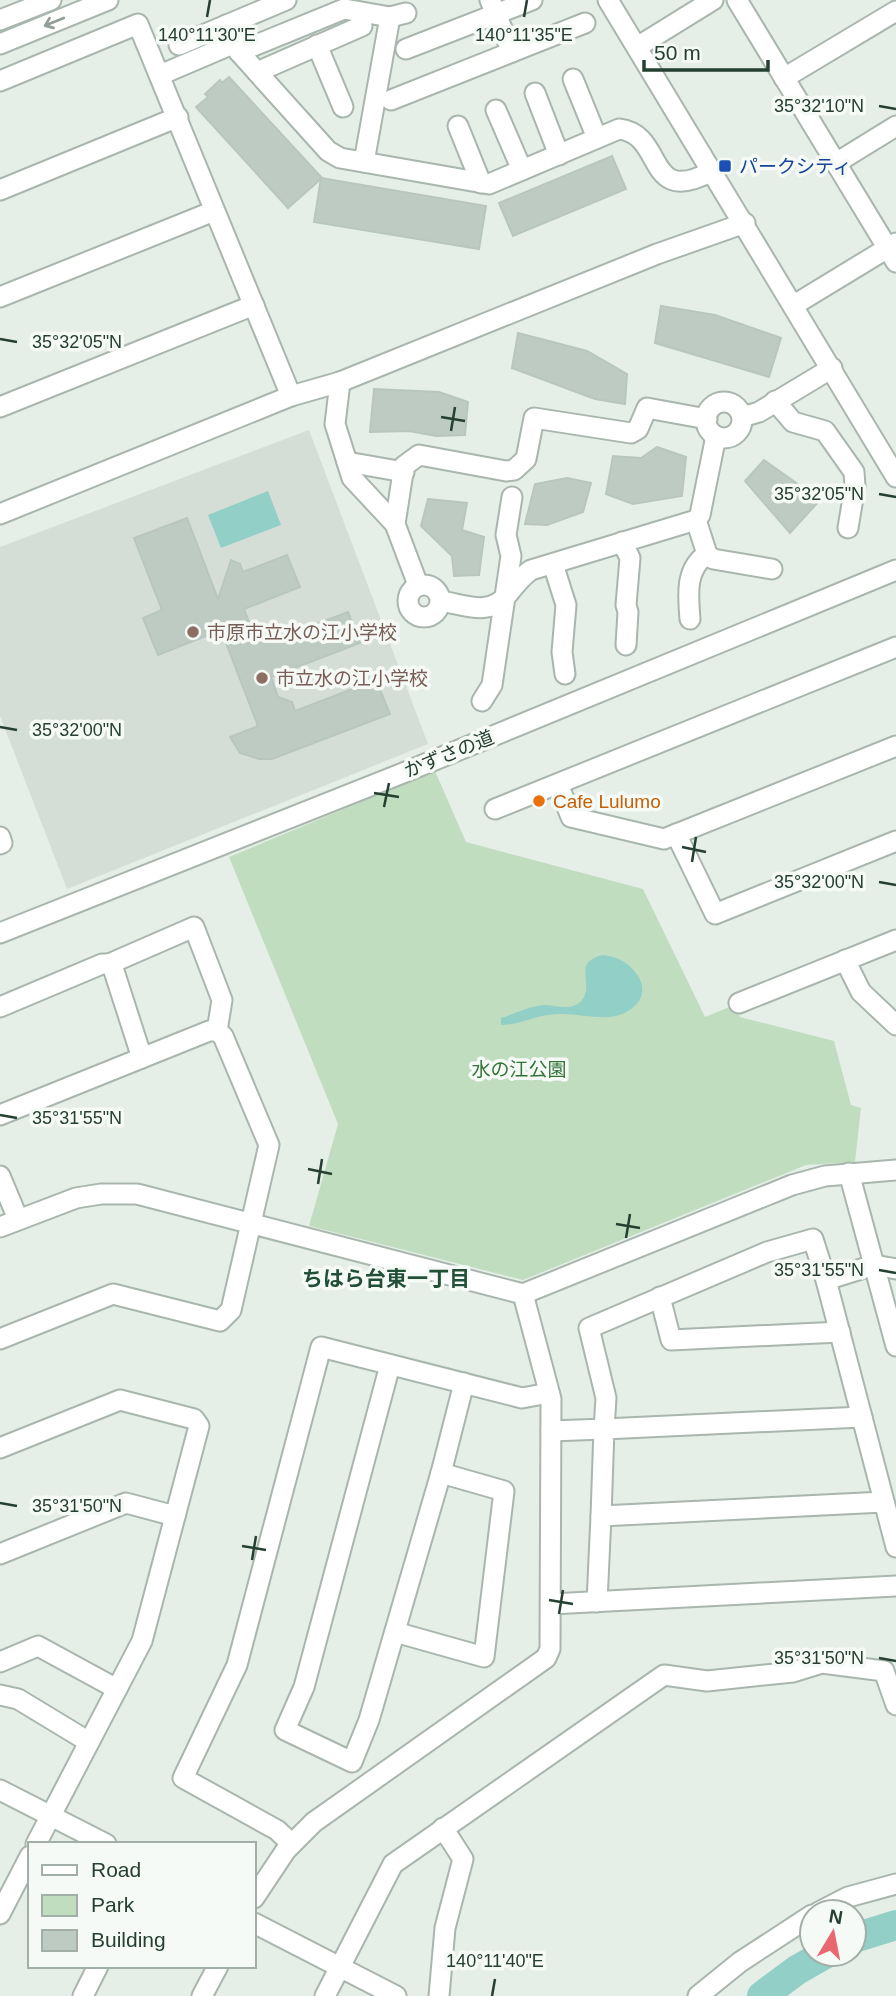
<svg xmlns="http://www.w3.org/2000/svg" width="896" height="1996" font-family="Arial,'Noto Sans JP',sans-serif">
  <rect width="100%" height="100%" fill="#e6eee8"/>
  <path fill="#d4ded6" d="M309,430l119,314 -361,145 -67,-173v-169z"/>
  <path fill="#c1ddc0" d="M435,771l31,71 177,47 62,128 29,-12 6,12 94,24 17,64 10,3 -6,54 -49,3 -283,115 -214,-54 29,-102 -109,-267z"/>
  <g fill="#92cfc6">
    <path d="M268,491l13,34 -60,23 -13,-33z"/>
    <path d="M603,955c15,2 26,7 35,21 5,8 6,17 1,25 -23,30 -59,8 -91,14 -16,2 -30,10 -47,10v-7c13,-4 29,-12 43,-13 12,0 28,7 38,-5 13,-16 -11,-38 21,-45z"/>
  </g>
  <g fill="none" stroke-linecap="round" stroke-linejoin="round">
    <g stroke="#92cfc6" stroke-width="30">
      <path d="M854,1938l42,-13"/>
      <path d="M762,1996l35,-26 28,-16"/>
    </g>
  </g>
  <g fill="#becbc3" stroke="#b8c7bd" stroke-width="2">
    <path d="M229,77l93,101 -34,30 -92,-101 12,-10 -3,-3 15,-14 2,3z"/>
    <path d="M612,156l14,33 -113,47 -14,-33z"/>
    <path d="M321,178l165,28 -7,43 -165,-27z"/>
    <path d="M661,306l54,9 66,23 -12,39 -114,-34z"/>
    <path d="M518,333l69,18 40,23 -2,30 -30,-5 -83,-31z"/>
    <path d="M374,389l65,3 29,10 -3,33 -29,1 -27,-5 -39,1z"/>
    <path d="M657,447l29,10 -4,39 -49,8 -27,-10 7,-38 28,2z"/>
    <path d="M764,460l56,40 -30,33 -45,-52z"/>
    <path d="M567,478l24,5 -8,29 -36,13 -22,-1 10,-40z"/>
    <path d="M428,499l39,4 -5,27 22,7 -5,38 -25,1 -2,-20 -31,-30z"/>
    <path d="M187,518l31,81 13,-39 9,4 3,8 44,-17 13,32 -56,22 10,26 8,-4 4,12 82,-31 12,31 -89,34 7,20 14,5 3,9 81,-31 14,34 -118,45h-13l-19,-6 -10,-16 28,-11 -37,-96 -63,25 -15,-37 19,-8 -28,-72z"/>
  </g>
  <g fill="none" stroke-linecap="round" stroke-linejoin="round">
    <defs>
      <g id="minor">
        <path d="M490,0l22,52"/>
        <path d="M608,0l288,477"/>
        <path d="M737,0l159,262"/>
        <path d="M0,20l51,-20"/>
        <path d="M226,25l13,27 89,99 12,7 149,26 130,-55c47,5 25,79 93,42"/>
        <path d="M0,44l108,-44"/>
        <path d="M179,45l107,-45"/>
        <path d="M317,45l26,62"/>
        <path d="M637,47l76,-47"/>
        <path d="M406,49l126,-49"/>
        <path d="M239,52l105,-43 46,8 16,-4"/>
        <path d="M257,72l105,-46"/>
        <path d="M160,75l75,-32"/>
        <path d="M784,78l112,-67"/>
        <path d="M573,79l24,59"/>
        <path d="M0,81l138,-57 153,372"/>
        <path d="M535,93l24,62"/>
        <path d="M391,100l194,-77"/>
        <path d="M496,110l26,60"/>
        <path d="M458,126l23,57"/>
        <path d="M364,162l26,-145"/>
        <path d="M836,163l60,-37"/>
        <path d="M0,190l178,-73"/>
        <path d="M0,297l214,-86"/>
        <path d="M794,305l102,-62"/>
        <path d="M340,382l-5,42 17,54 43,46 23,61"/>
        <path d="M775,401l18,21 32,9 29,41 1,14 -7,42"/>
        <circle cx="724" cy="420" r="18"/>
        <path d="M0,407l254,-102"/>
        <path d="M742,417l17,-5 73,-44"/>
        <path d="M347,462l57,10"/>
        <path d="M0,514l291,-118 49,-14 317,-128 88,-31"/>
        <path d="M696,520l11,34 6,5 59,10"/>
        <path d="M395,524l9,-58 15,-11 87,16 8,-1 12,-11 8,-41 97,15 7,-4 9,-21 60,11"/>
        <path d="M622,542l8,16 -4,47 2,7 -2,33"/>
        <path d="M553,564l13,41 -4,47 3,22"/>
        <circle cx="424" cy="601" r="16"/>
        <path d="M441,601c25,4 48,16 67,-7 7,-9 14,-18 23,-24l165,-50 4,-5 16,-79"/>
        <path d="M690,619c-2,-24 -5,-50 17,-65"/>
        <path d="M482,701l10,-16 19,-129 -5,-21 6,-38"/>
        <path d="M558,784l13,33 93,22 232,-93"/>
        <path d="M495,809l401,-162"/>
        <path d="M676,834l39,80 181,-73"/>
        <path d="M0,837l2,6 -2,1"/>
        <path d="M0,933l408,-162 488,-201"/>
        <path d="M845,960l16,32 35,33"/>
        <path d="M109,964l85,-37 28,73 -5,31"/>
        <path d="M739,1003l157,-63"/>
        <path d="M0,1007l102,-43h7l4,4 29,90"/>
        <path d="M0,1115l209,-84h8l6,5 46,109 -38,165 -11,11 -107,-27 -113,45"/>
        <path d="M849,1173l47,173"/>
        <path d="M0,1176l18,43"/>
        <path d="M0,1227l76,-29 25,-4h36l386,100 269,-109 33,-9 71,-6"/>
        <path d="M896,1269l-22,-4 -48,15 70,267"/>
        <path d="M660,1297l11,43 169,-8"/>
        <path d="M390,1365l-86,322 -19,43 67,32 17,-42 72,-247 23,-90"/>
        <path d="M551,1431l53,-2 2,-31 -17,-70 178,-76 46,-13 13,41"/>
        <path d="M0,1448l120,-48 74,19 5,7 -57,215 -106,203"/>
        <path d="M601,1516l3,-87 258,-12"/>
        <path d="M0,1554l126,-51 49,13"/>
        <path d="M597,1602l4,-86 283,-14"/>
        <path d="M551,1604l345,-18"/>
        <path d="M395,1632l89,25 20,-166 -63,-18"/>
        <path d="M0,1662l38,-16 79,43"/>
        <path d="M0,1695l18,4 71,43"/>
        <path d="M0,1790l106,54"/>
        <path d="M292,1844l-15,-14 -94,-52 54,-113 84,-318 201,51 27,-5"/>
        <path d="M254,1898l32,-48 28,-28 232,-164 4,-9 1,-250 -28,-105"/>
        <path d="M819,1912l29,-15 48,-13"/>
        <path d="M0,1914l30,-58"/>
        <path d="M254,1923l142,73"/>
        <path d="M83,1996l15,-30"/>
        <path d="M202,1996l16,-30"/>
        <path d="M325,1996l68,-132 271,-189 43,6 86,-9 29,-9 62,8 12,34"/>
        <path d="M439,1996l6,-68 18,-69 -20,-31"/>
        <path d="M698,1996l42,-34 72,-47"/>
      </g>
    </defs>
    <use href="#minor" stroke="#a8b6ad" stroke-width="23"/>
    <use href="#minor" stroke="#fff" stroke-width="19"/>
  </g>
  <defs><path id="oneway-shaft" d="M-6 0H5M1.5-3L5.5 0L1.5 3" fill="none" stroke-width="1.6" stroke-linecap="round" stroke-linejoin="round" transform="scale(1.75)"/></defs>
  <use stroke="#929f98" href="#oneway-shaft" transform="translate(54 22) rotate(158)"/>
  <path fill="none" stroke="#253f31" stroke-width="2.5" d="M207,17l3,-17M524,17l3,-17M879,106l17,3M0,339l17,3M441,417l24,4M451,431l4,-24M879,494l17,3M0,727l17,3M374,793l25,4M384,807l5,-24M682,847l24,5M692,862l4,-25M879,882l17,3M0,1115l17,3M308,1169l24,5M318,1184l4,-25M616,1224l24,4M626,1238l4,-24M879,1270l17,3M0,1503l17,3M242,1546l24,4M252,1560l4,-24M549,1600l24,4M559,1614l4,-24M879,1658l17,3M492,1996l3,-17"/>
  <rect fill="#1a4fb4" stroke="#f6faf7" stroke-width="2.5" x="718" y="159" width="14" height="14" rx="3.5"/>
  <g fill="#8d6e63" stroke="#f6faf7" stroke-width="2.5">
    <circle cx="193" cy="632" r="7"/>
    <circle cx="262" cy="678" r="7"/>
  </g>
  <circle fill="#e8710a" stroke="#f6faf7" stroke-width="2.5" cx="539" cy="801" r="7"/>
  <g text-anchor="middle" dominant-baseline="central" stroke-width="7" stroke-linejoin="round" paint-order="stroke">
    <g font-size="19" fill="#164399" stroke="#f6faf7" text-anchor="start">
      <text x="739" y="166">パークシティ</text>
    </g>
    <g font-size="19" fill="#785e54" stroke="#f6faf7" text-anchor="start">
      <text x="207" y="632">市原市立水の江小学校</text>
      <text x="276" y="678">市立水の江小学校</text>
    </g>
    <g font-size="19" fill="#253f31" stroke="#f6faf7">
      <text transform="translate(449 754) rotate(-22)">かずさの道</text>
    </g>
    <g font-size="19" fill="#c56008" stroke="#f6faf7" text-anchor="start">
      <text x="553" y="801">Cafe Lulumo</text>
    </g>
    <g font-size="19" fill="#327438" stroke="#f6faf7">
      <text x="519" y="1069">水の江公園</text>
    </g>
    <g font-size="21" font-weight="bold" fill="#225037" stroke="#f6faf7">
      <text x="386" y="1278">ちはら台東一丁目</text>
    </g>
  </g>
  <g font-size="18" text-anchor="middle" fill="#253f31" stroke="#f6faf7" stroke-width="7" stroke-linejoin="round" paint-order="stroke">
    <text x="207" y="41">140°11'30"E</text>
    <text x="524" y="41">140°11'35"E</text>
    <text x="819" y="112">35°32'10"N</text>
    <text x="77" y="348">35°32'05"N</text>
    <text x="819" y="500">35°32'05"N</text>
    <text x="77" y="736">35°32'00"N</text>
    <text x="819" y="888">35°32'00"N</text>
    <text x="77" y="1124">35°31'55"N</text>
    <text x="819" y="1276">35°31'55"N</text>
    <text x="77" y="1512">35°31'50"N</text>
    <text x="819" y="1664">35°31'50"N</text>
    <text x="495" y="1967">140°11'40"E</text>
  </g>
  <rect x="28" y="1842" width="228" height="126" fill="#f6faf7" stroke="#a2afa8" stroke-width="2"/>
  <rect x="42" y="1865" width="35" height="10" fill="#ffffff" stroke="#a2afa8" stroke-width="2"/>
  <text x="91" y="1877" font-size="21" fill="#253f31">Road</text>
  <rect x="42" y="1895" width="35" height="21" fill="#c1ddc0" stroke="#a2afa8" stroke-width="2"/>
  <text x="91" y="1912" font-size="21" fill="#253f31">Park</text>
  <rect x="42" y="1930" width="35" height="21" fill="#becbc3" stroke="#a2afa8" stroke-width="2"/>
  <text x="91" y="1947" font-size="21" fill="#253f31">Building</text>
  <g transform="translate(833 1933) rotate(10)"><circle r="33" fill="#f6faf7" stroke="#a2afa8" stroke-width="2"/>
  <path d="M0-5L12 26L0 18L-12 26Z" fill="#e9686f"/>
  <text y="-10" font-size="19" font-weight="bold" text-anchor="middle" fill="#253f31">N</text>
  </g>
  <path d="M644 60v10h124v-10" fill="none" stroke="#253f31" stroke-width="3.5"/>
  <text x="654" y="60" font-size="21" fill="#253f31" stroke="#f6faf7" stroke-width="5" paint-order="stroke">50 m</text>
</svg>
